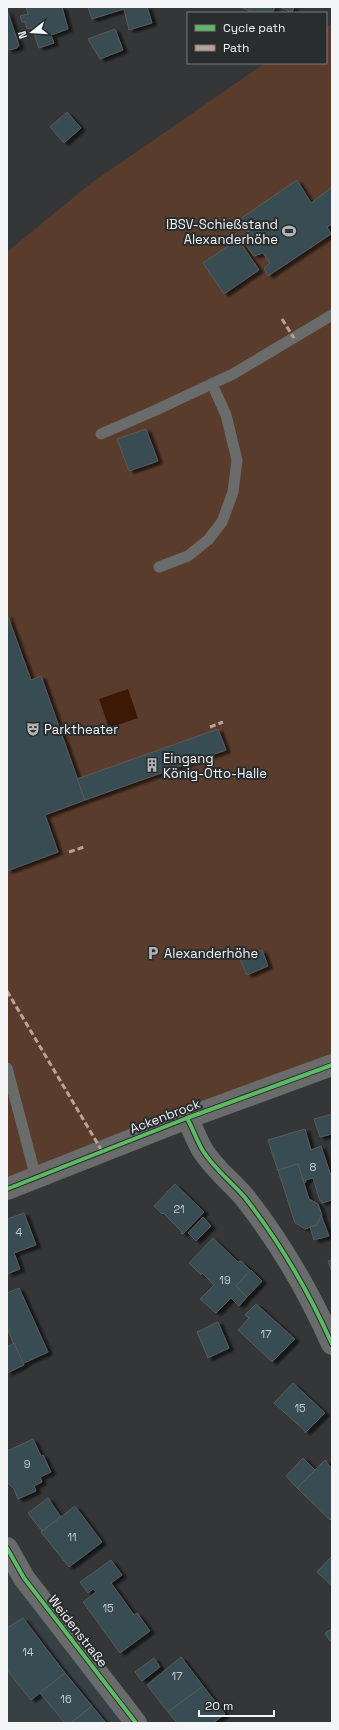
<svg xmlns="http://www.w3.org/2000/svg" width="339" height="1730" font-family="'Space Grotesk',sans-serif">
  <defs>
    <filter id="shadow"><feDropShadow dx="4.5" dy="2.5" stdDeviation="1" flood-color="#0009"/></filter>
  </defs>
  <rect width="100%" height="100%" fill="#343637"/>
  <path fill="#374045" d="M7,1556l129,167h-129z"/>
  <path fill="#5a3c2c" d="M332,23v1038l-325,121v-930l83,-68 175,-121h61v-36z"/>
  <path fill="#3d1905" d="M128,689l10,29 -29,10 -10,-29z"/>
  <g fill="#394d52" stroke="#595a5b" filter="url(#shadow)">
    <path d="M26,7h36l6,22 -17,6 3,8 -15,5 -7,-20 -5,1 -2,-7h-3l-2,-6 8,-2z"/>
    <path d="M88,7h59l5,16 -23,7 -5,-21 -32,10z"/>
    <path d="M241,7h34l-3,6h-19z"/>
    <path d="M280,7h14l-2,6z"/>
    <path d="M7,10l12,35 -2,3 -8,2 -2,-1z"/>
    <path d="M115,29l8,21 -23,9 -12,-20z"/>
    <path d="M67,112l14,16 -17,15 -14,-16z"/>
    <path d="M297,180l14,23 21,-16v37l-5,3 4,7 -63,42 -4,-8 6,-5 -7,-10 -9,3 -8,-11 6,-8 -12,-18z"/>
    <path d="M238,239l21,31 -35,24 -21,-31z"/>
    <path d="M146,429l12,32 -29,10 -12,-32z"/>
    <path d="M7,614l24,66 10,-4 44,124 -40,15 13,37 -51,19z"/>
    <path d="M218,729l8,21 -141,50 -8,-21z"/>
    <path d="M262,950l6,16 -21,9 -7,-16z"/>
    <path d="M332,1114v20l-12,3 -6,-18z"/>
    <path d="M305,1129l6,21 10,-4 11,33v21l-10,3v-2h-2l-7,-23 -8,2 1,2 -2,1 -6,-19 -20,7 -10,-31z"/>
    <path d="M298,1164l11,35 9,5 4,11 -5,10 -12,4 -10,-6 -17,-53z"/>
    <path d="M175,1184l29,28 -21,22 -2,-1 1,-1 -19,-19 -1,1 -8,-8z"/>
    <path d="M24,1213l12,32 -22,8 6,16 -13,5v-55z"/>
    <path d="M321,1215l8,21 -15,4 -4,-13 7,-2z"/>
    <path d="M203,1217l8,9 -15,15 -8,-8z"/>
    <path d="M213,1238l25,24 3,-1 10,10 -15,15 11,11 -8,9 -8,-8 -15,15 -16,-14 14,-14 -12,-12 -1,2 -12,-12z"/>
    <path d="M332,1260v12l-4,-11z"/>
    <path d="M251,1270l11,11 -15,16 -11,-11z"/>
    <path d="M19,1288l29,64 -26,12 -15,-36v-35z"/>
    <path d="M256,1304l39,35 -23,23 -34,-32 11,-12 -4,-3z"/>
    <path d="M218,1322l11,26 -21,10 -11,-26z"/>
    <path d="M14,1343l10,22 -17,8v-26z"/>
    <path d="M293,1383l32,30 -20,20v-2l-31,-28z"/>
    <path d="M33,1439l8,17 2,-1 8,17 -11,5 2,5 -8,4 2,5 -18,8 -4,-10 -7,-7v-31z"/>
    <path d="M303,1458l12,12 -18,18 -11,-12z"/>
    <path d="M325,1460l7,9v49l-2,2 -33,-32z"/>
    <path d="M48,1498l13,19 -19,14 -14,-18z"/>
    <path d="M75,1506l27,36 -33,25 -28,-35z"/>
    <path d="M332,1556v30l-15,-14z"/>
    <path d="M111,1560l11,15 -11,8 23,32 3,-2 13,18 -30,22 -37,-51 13,-10 -3,-3 -5,4 -8,-11z"/>
    <path d="M23,1618l42,55 -34,27 -24,-30v-42z"/>
    <path d="M332,1629v11l-2,1 -5,-8z"/>
    <path d="M181,1657l22,29 -35,26 -21,-27z"/>
    <path d="M154,1658l6,9 -18,14 -7,-9z"/>
    <path d="M65,1673l27,33 -21,17h-6l-25,-30z"/>
    <path d="M203,1686l22,28 -12,9h-36l-9,-11z"/>
    <path d="M92,1706l14,17h-35z"/>
  </g>
  <g fill="none" stroke-linecap="round" stroke-linejoin="round">
    <g stroke="#6a6b6b" stroke-width="11">
      <path d="M101,434l55,-24 77,-36 99,-59"/>
      <path d="M159,567l29,-11 20,-16 14,-18 11,-30 4,-32 -11,-45 -14,-31"/>
      <path d="M7,1068l29,110"/>
    </g>
    <g stroke="#6a6b6b" stroke-width="22">
      <path d="M187,1118c6,11 10,23 16,33 12,19 30,32 43,48 35,45 63,93 86,145"/>
      <path d="M7,1189l180,-71 145,-53"/>
      <path d="M7,1548l17,30 112,145"/>
    </g>
    <g stroke="#bda197" stroke-width="3" stroke-dasharray="6 3" stroke-linecap="butt">
      <path d="M282,319l12,19"/>
      <path d="M210,727l13,-5"/>
      <path d="M69,852l15,-5"/>
      <path d="M7,991l95,160"/>
    </g>
    <defs>
      <g id="cycleway">
        <path d="M187,1118c6,11 10,23 16,33 12,19 30,32 43,48 35,45 63,93 86,145"/>
        <path d="M7,1189l180,-71 145,-53"/>
        <path d="M7,1548l17,30 112,145"/>
      </g>
    </defs>
    <use href="#cycleway" stroke="#292d2e" stroke-width="6"/>
    <use href="#cycleway" stroke="#5cba63" stroke-width="4"/>
  </g>
  <defs>
    <symbol id="stadium-bare" viewBox="-9 -9 18 18"><path d="M0-5a6.5 5 0 1 0 0 10a6.5 5 0 1 0 0-10ZM-3.5-1.8h7v3.6h-7Z" fill="#b0b2b3" stroke="#292d2e" stroke-width="2.5" paint-order="stroke"/></symbol>
    <symbol id="theatre-bare" viewBox="-9 -9 18 18"><path d="M-5-5.5Q0-4 5-5.5V0Q5 5 0 6Q-5 5-5 0ZM-3.3-2.5H-1v1.5H-3.3ZM1-2.5H3.3v1.5H1ZM-2.8 1Q0 5.5 2.8 1Z" fill="#b0b2b3" stroke="#292d2e" stroke-width="2.5" paint-order="stroke"/></symbol>
    <symbol id="building-bare" viewBox="-9 -9 18 18"><path d="M-4-6H4V6H1V3H-1V6H-4ZM-2.5-4.3h1.7v1.8h-1.7ZM.8-4.3h1.7v1.8H.8ZM-2.5-1h1.7V.8h-1.7ZM.8-1h1.7V.8H.8Z" fill="#b0b2b3" stroke="#292d2e" stroke-width="2.5" paint-order="stroke"/></symbol>
    <symbol id="parking-bare" viewBox="-9 -9 18 18"><path d="M-3.5-5.5H1a3.5 3.5 0 0 1 0 7H-1V5.5H-3.5ZM-1-3.4V-.6H.8a1.4 1.4 0 0 0 0-2.8Z" fill="#b0b2b3" stroke="#292d2e" stroke-width="2.5" paint-order="stroke"/></symbol>
  </defs>
  <g fill-rule="evenodd">
    <use href="#stadium-bare" x="279" y="221" width="20" height="20"/>
    <use href="#theatre-bare" x="23" y="719" width="20" height="20"/>
    <use href="#building-bare" x="142" y="755" width="20" height="20"/>
    <use href="#parking-bare" x="143" y="943" width="20" height="20"/>
  </g>
  <g text-anchor="middle" dominant-baseline="central" stroke-width="4" stroke-linejoin="round" paint-order="stroke">
    <g font-size="11" fill="#c4cbcd">
      <text x="313" y="1167">8</text>
      <text x="179" y="1209">21</text>
      <text x="19" y="1232">4</text>
      <text x="225" y="1280">19</text>
      <text x="266" y="1334">17</text>
      <text x="300" y="1408">15</text>
      <text x="27" y="1464">9</text>
      <text x="72" y="1537">11</text>
      <text x="108" y="1608">15</text>
      <text x="28" y="1652">14</text>
      <text x="177" y="1676">17</text>
      <text x="66" y="1699">16</text>
    </g>
    <g font-size="13" fill="#f3f5f6" stroke="#292d2e" text-anchor="start">
      <text x="278" y="224" text-anchor="end">IBSV-Schießstand<tspan x="278" dy="15">Alexanderhöhe</tspan></text>
      <text x="44" y="729">Parktheater</text>
      <text x="163" y="758">Eingang<tspan x="163" dy="15">König-Otto-Halle</tspan></text>
      <text x="164" y="953">Alexanderhöhe</text>
    </g>
    <g font-size="13" fill="#f3f5f6" stroke="#292d2e">
      <text transform="translate(165 1116) rotate(-21)">Ackenbrock</text>
      <text transform="translate(78 1631) rotate(52)">Weidenstraße</text>
    </g>
  </g>
  <rect width="339" height="1730" fill="none" stroke="#f3f5f6" stroke-width="16"/>
  <rect x="187" y="12" width="140" height="52" fill="#292d2e" stroke="#7a7d7e"/>
  <rect x="195" y="25" width="20" height="6" fill="#5cba63" stroke="#7a7d7e"/>
  <text x="223" y="32" font-size="12" fill="#f3f5f6">Cycle path</text>
  <rect x="195" y="45" width="20" height="6" fill="#bda197" stroke="#7a7d7e"/>
  <text x="223" y="52" font-size="12" fill="#f3f5f6">Path</text>
  <g transform="translate(32 32) rotate(253)" stroke="#292d2e" stroke-width="3" paint-order="stroke">
  <path d="M0-3L7 15L0 10L-7 15Z" fill="#f3f5f6"/>
  <text y="-6" font-size="11" font-weight="bold" text-anchor="middle" fill="#f3f5f6">N</text>
  </g>
  <path d="M199 1710v6h75v-6" fill="none" stroke="#f3f5f6" stroke-width="2"/>
  <text x="205" y="1710" font-size="12" fill="#f3f5f6" stroke="#292d2e" stroke-width="3" paint-order="stroke">20 m</text>
</svg>
